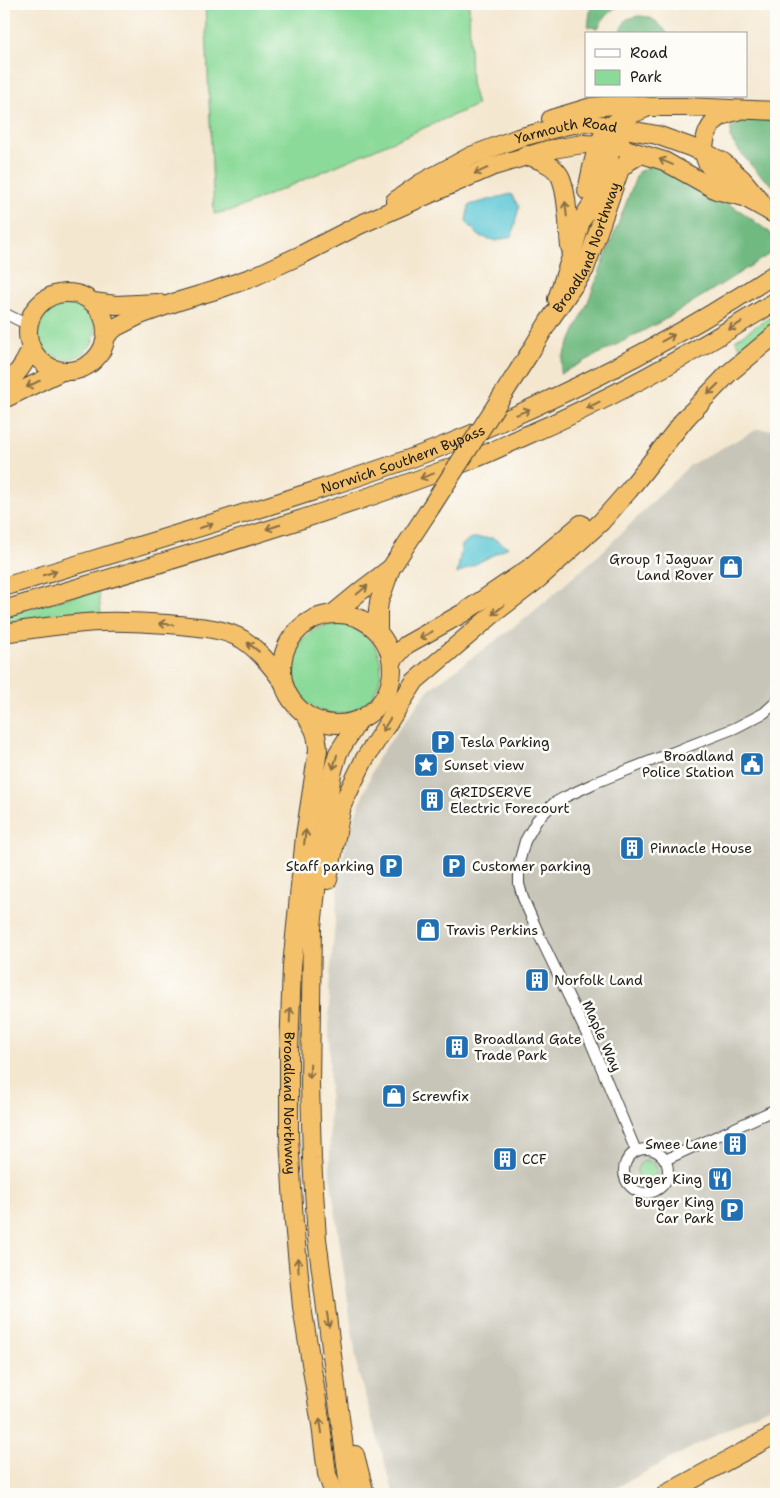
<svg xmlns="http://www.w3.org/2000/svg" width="780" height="1498" font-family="'Shantell Sans',sans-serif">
  <rect width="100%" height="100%" fill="#fdfcf7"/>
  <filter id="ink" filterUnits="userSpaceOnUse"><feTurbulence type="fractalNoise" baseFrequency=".02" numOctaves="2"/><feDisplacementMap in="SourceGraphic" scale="10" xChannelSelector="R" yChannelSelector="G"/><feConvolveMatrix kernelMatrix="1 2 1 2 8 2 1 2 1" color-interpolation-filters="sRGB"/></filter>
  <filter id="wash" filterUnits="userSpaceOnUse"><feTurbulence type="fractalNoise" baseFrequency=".0096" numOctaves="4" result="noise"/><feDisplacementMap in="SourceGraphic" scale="20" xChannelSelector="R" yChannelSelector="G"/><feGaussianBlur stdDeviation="1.12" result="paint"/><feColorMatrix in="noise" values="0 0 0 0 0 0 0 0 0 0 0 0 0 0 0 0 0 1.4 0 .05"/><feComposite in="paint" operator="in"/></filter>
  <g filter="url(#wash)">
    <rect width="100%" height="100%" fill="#f4e7d0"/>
    <path fill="#c7c5b8" d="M758,429l18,1v973l-172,91h-210l-36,-122 -28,-198 -1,-186 11,-119 11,-42 26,-68 51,-69 98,-72 75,-65 89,-88z"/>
    <g fill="#8bda99" stroke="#547b5a">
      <path d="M205,4h264l2,79 6,22 -243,105 -20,4z"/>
      <circle cx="66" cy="330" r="29"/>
      <path d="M776,313v12l-33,26 -8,-11z"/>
      <path d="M98,589l3,24 -68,6 -29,5v-8z"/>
      <circle cx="336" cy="669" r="45"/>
      <circle cx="647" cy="1171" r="10"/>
    </g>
    <g fill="#70ba81" stroke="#466b4e">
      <path d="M591,4h31c-12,6 -18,13 -24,24l-10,-1z"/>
      <path d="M638,16c15,0 21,7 30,18h-48l1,-6 6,-9z"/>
      <path d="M756,119h20v69c-19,-14 -33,-31 -46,-50l1,-10 9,-6z"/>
      <path d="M653,165l25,8 64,39 27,20 7,9v9l-112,70 -104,54 3,-17 23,-50 52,-135z"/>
    </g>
    <g fill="#5cc7d6" stroke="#3c7279">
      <path d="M511,194l8,13 -7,29 -16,5 -17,-5 -13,-15 3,-16z"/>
      <path d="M471,538h22l15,9 -51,27 5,-29z"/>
    </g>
  </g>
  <g filter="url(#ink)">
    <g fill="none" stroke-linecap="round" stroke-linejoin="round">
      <defs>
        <g id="street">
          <path d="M4,313l16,8 8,1"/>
          <circle cx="646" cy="1171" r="22"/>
          <path d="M636,1151l-45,-108 -51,-106 -17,-39 -4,-14v-21l6,-22 12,-21 17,-17 11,-6 32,-15 138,-54 29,-15 12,-11"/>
          <path d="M665,1160l111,-51"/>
        </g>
        <g id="highway">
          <path d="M737,111c-8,2 -16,4 -22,10 -11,12 -16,34 -4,47 8,9 18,16 27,24"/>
          <path d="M551,119l40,-12 37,-3 21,3h37l90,4"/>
          <path d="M527,155c12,5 26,9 33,21 8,16 8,52 10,71"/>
          <path d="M587,191c4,-17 9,-54 24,-65 10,-9 26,-14 38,-19"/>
          <path id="s1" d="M395,201l26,-18 50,-27 47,-18 46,-12 22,-4 71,13 47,17 19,10 19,17 20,24"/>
          <circle cx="67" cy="332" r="39"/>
          <path d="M557,299l14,-42 10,-36 14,-22 18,-54 7,-6"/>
          <path d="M93,302l23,3 42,-2"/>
          <path d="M107,335l9,-8 24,-12 36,-13 40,-12 37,-13 48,-22 58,-30 132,-58 56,-17 36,-6 30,1 51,16 52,29 28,7 32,18"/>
          <path id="s2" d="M529,354l20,-33 36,-52 35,-100 9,-8 12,-7"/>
          <path d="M4,386c12,-11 22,-22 27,-39"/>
          <path d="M4,399l58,-28"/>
          <path d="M682,422l47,-49 47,-39"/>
          <path id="s3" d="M4,587c91,-28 183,-55 273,-84 52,-17 105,-33 156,-53 119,-47 236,-106 343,-177"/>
          <path d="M4,610c156,-47 315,-92 467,-150 19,-7 36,-16 54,-24 88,-38 170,-84 251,-135"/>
          <path d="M334,613l28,-23 29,-22"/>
          <circle cx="337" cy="669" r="55"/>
          <path d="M378,631v-21l1,-8 12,-34 40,-61"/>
          <path d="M4,633c33,-5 65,-10 98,-11 26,-1 51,1 77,3 20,2 44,3 63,14 16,10 28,25 39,40"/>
          <path d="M392,661l14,-16 57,-32 65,-44 53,-45"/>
          <path id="s4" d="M304,713c10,15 13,19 14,37l-13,86 -13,130 -3,86v85l5,85 8,85 19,118 6,49 7,20"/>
          <path d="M328,880l14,-75 22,-45 51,-79 83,-71 39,-30 64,-58 28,-32 60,-76"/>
          <path d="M355,1455l10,39"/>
          <path d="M351,1494l-3,-15 -31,-240 -5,-80 -2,-75 2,-157 9,-81 11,-72 6,-21 21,-33"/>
          <path d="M666,1494l110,-60"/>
        </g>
      </defs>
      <use href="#street" stroke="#3c3a37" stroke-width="12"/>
      <use href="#highway" stroke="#3c3a37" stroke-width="20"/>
      <use href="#street" stroke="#fff" stroke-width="10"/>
      <use href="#highway" stroke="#f4c16b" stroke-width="18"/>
      <defs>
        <path id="highway-bridge" d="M431,507l98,-153"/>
      </defs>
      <use href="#highway-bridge" stroke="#3c3a37" stroke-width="20" stroke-linecap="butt"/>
      <use href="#highway-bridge" stroke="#f4c16b" stroke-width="18"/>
    </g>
    <defs><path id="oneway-shaft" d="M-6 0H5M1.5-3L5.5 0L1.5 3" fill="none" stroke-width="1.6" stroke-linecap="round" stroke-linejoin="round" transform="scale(1.25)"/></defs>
    <g stroke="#886e44">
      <use href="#oneway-shaft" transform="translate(666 162) rotate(-157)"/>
      <use href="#oneway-shaft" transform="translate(481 171) rotate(156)"/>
      <use href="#oneway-shaft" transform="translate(566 209) rotate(-96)"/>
      <use href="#oneway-shaft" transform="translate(735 326) rotate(149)"/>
      <use href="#oneway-shaft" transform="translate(668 338) rotate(-29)"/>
      <use href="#oneway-shaft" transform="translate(33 384) rotate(154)"/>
      <use href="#oneway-shaft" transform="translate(713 389) rotate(135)"/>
      <use href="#oneway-shaft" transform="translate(593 405) rotate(154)"/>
      <use href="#oneway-shaft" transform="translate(523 412) rotate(-23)"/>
      <use href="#oneway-shaft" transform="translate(427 476) rotate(160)"/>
      <use href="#oneway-shaft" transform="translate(206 526) rotate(-17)"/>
      <use href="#oneway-shaft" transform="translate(273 527) rotate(162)"/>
      <use href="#oneway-shaft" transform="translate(50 573) rotate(-17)"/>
      <use href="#oneway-shaft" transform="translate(362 590) rotate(-39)"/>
      <use href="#oneway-shaft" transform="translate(498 610) rotate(142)"/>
      <use href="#oneway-shaft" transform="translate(166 624) rotate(-175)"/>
      <use href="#oneway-shaft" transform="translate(426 635) rotate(152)"/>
      <use href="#oneway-shaft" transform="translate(253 647) rotate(-142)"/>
      <use href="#oneway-shaft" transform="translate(386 725) rotate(122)"/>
      <use href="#oneway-shaft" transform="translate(335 762) rotate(106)"/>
      <use href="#oneway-shaft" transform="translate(305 837) rotate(-83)"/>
      <use href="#oneway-shaft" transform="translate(290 1015) rotate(-88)"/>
      <use href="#oneway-shaft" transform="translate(310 1071) rotate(91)"/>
      <use href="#oneway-shaft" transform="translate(298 1265) rotate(-95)"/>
      <use href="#oneway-shaft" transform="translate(328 1320) rotate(82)"/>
      <use href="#oneway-shaft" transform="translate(321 1426) rotate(-98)"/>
    </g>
  </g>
  <defs>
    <symbol id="shop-square" viewBox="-11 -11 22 22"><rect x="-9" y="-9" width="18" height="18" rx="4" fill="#1f6fb2" stroke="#fdfcf7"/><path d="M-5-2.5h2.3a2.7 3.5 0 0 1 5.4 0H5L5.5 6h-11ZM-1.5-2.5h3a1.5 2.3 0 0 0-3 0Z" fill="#fff"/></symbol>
    <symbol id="parking-square" viewBox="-11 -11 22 22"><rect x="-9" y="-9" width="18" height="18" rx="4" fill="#1f6fb2" stroke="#fdfcf7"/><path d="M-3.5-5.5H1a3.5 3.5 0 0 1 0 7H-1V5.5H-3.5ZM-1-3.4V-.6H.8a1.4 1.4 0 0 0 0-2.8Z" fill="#fff"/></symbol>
    <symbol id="civic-square" viewBox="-11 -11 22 22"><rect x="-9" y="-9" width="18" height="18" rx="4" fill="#1f6fb2" stroke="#fdfcf7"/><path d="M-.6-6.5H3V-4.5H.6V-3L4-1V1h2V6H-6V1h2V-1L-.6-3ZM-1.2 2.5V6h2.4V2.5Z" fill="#fff"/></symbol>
    <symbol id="sight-square" viewBox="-11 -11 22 22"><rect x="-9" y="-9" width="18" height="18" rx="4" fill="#1f6fb2" stroke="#fdfcf7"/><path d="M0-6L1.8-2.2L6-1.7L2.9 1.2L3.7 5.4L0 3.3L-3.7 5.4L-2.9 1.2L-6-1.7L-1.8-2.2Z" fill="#fff"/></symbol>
    <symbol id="building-square" viewBox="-11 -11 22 22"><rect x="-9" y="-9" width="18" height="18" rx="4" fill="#1f6fb2" stroke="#fdfcf7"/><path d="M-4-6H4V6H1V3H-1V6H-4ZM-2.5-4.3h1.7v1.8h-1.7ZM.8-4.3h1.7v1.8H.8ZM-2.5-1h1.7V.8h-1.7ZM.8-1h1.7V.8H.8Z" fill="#fff"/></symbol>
    <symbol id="restaurant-square" viewBox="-11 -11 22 22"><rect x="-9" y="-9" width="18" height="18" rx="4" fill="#1f6fb2" stroke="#fdfcf7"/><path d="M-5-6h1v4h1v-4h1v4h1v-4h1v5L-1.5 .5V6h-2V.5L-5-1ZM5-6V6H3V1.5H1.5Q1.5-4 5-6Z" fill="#fff"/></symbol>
  </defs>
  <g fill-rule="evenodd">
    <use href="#shop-square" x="717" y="553" width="28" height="28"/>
    <use href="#parking-square" x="429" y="728" width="28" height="28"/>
    <use href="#civic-square" x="738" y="750" width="28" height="28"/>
    <use href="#sight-square" x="412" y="751" width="28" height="28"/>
    <use href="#building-square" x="418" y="786" width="28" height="28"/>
    <use href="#building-square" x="618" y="834" width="28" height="28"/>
    <use href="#parking-square" x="377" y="852" width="28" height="28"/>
    <use href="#parking-square" x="440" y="852" width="28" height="28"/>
    <use href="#shop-square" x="414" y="916" width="28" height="28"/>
    <use href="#building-square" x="523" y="966" width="28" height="28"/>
    <use href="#building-square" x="443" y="1033" width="28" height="28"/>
    <use href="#shop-square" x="380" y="1082" width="28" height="28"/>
    <use href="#building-square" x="721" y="1130" width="28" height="28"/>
    <use href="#building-square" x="491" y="1145" width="28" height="28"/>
    <use href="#restaurant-square" x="706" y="1165" width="28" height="28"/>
    <use href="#parking-square" x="718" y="1196" width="28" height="28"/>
  </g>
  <g text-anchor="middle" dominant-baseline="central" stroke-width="5" stroke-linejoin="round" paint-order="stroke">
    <g font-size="14" fill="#1c1c1c" stroke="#fdfcf7">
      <text stroke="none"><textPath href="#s1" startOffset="188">Yarmouth Road</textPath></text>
      <text stroke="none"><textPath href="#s2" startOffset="122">Broadland Northway</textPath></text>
      <text stroke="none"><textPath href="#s3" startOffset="419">Norwich Southern Bypass</textPath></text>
      <text transform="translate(602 1036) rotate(66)">Maple Way</text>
      <text stroke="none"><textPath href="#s4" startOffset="395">Broadland Northway</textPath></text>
    </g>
    <g font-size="14" fill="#1c1c1c" stroke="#fdfcf7" text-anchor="start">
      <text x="714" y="559" text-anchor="end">Group 1 Jaguar<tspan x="714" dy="16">Land Rover</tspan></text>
      <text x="460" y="742">Tesla Parking</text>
      <text x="734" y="756" text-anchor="end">Broadland<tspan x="734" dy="16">Police Station</tspan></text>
      <text x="444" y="765">Sunset view</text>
      <text x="450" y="792">GRIDSERVE<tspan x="450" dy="16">Electric Forecourt</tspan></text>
      <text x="650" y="848">Pinnacle House</text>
      <text x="374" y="866" text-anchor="end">Staff parking</text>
      <text x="472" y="866">Customer parking</text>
      <text x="446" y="930">Travis Perkins</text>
      <text x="554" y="980">Norfolk Land</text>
      <text x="474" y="1039">Broadland Gate<tspan x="474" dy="16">Trade Park</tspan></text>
      <text x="412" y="1096">Screwfix</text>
      <text x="718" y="1144" text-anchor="end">Smee Lane</text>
      <text x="522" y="1159">CCF</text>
      <text x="702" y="1179" text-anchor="end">Burger King</text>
      <text x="714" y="1202" text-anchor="end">Burger King<tspan x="714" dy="16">Car Park</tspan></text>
    </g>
  </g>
  <rect width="780" height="1498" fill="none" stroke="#fdfcf7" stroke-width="20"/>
  <rect x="585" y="32" width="162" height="65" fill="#fdfcf7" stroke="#a3a29f"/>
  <rect x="595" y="49" width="25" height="8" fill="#ffffff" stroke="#a3a29f"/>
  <text x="630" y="58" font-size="15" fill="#1c1c1c">Road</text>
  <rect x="595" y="70" width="25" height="15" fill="#8bda99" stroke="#a3a29f"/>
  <text x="630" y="82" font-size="15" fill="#1c1c1c">Park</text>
</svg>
